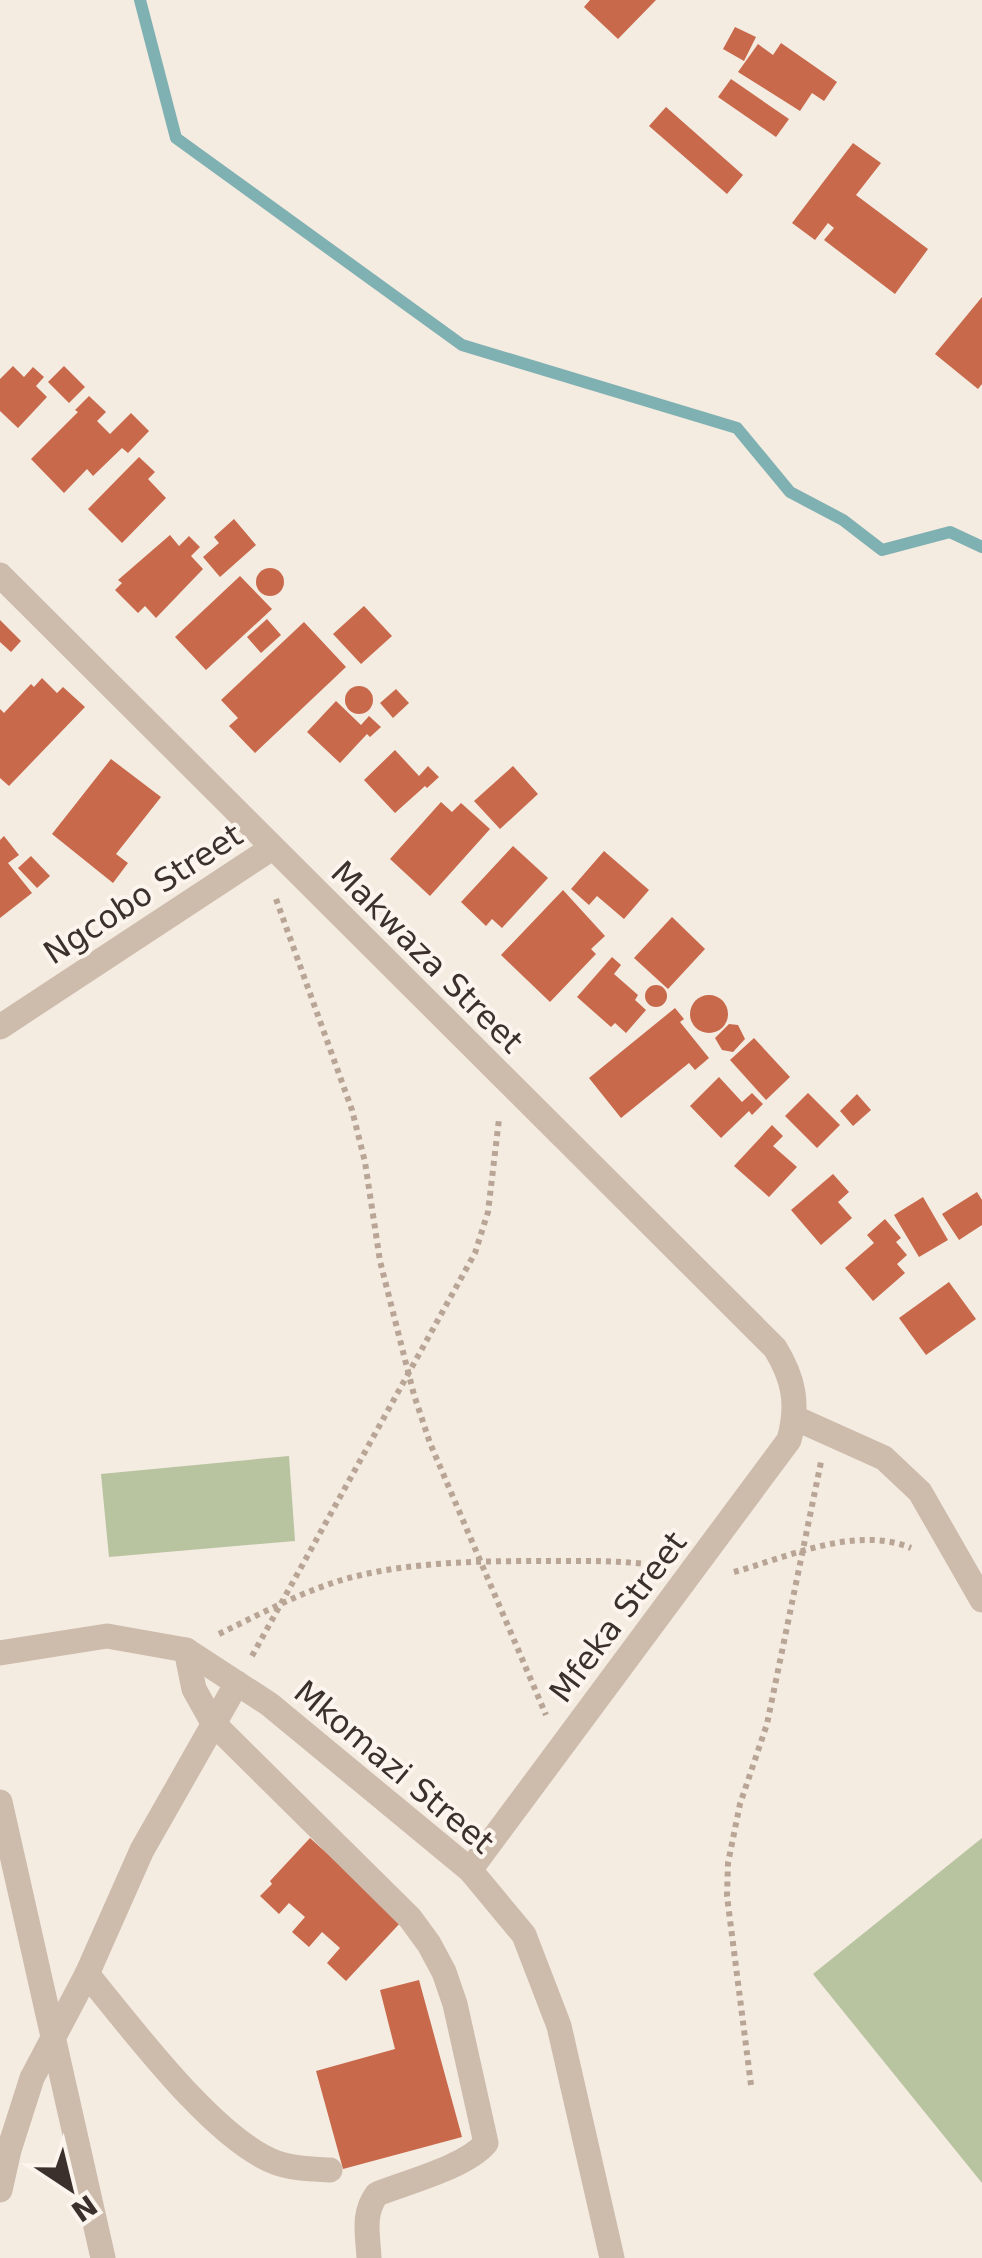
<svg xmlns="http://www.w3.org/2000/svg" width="982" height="2258" font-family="'DejaVu Sans',sans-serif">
  <rect width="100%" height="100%" fill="#f4ebe1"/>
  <g fill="#b8c4a0">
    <path d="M289,1456l6,85 -186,16 -8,-83z"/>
    <path d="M982,1838v345l-169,-209z"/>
  </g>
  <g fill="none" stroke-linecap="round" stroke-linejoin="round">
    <path stroke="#7fb0b2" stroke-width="12" d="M140,0l36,138 286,207 275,83 53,64 53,28 39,30 68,-18 32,15"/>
  </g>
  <g fill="#c8694b">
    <path d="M590,0h66l-38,39 -34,-32z"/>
    <path d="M735,27l21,10 -12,24 -21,-12z"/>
    <path d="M781,43l56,39 -13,19 -12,-8 -12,18 -62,-39 20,-28 15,11z"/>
    <path d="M731,79l58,40 -13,18 -58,-40z"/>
    <path d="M666,107l77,68 -16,19 -78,-68z"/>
    <path d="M853,143l28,20 -25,32 72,54 -33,45 -71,-54 10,-12 -6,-5 -13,17 -23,-17z"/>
    <path d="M982,297v87l-4,5 -43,-35z"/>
    <path d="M13,366l11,11 9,-10 11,10 -8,9 11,11 -29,31 -18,-17v-32z"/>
    <path d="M64,366l21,21 -16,16 -21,-21z"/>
    <path d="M89,396l17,16 -9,9 13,13 21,-21 18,18 -21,22 -6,-5 -29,28 -6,-7 -23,24 -33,-34 47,-47 -3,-2z"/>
    <path d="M139,457l16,15 -7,7 18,19 -44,45 -34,-34z"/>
    <path d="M234,519l22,26 -36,32 -17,-20 16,-14 -5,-6z"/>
    <path d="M170,535l9,11 10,-10 11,11 -9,9 12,13 -47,49 -11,-12 -7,7 -23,-23 7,-7 -4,-3z"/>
    <circle cx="270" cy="582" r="14"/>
    <path d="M240,576l32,33 -66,61 -31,-33z"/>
    <path d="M364,606l28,30 -31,28 -28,-30z"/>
    <path d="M267,619l14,16 -20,18 -14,-16z"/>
    <path d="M0,620l21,21 -10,11 -11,-10z"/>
    <path d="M304,622l42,45 -91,86 -26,-27 9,-8 -17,-18z"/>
    <path d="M42,678l15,15 6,-6 22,20 -76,79 -9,-8v-69l4,4 27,-29 3,3z"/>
    <circle cx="359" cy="700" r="14"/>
    <path d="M396,689l13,14 -16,15 -13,-15z"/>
    <path d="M336,701l25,24 8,-9 12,11 -11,10 -3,-3 -27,29 -33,-31z"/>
    <path d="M395,750l24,26 9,-10 11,11 -12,11 -2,-2 -30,27 -31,-33z"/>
    <path d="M111,759l50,38 -45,57 12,9 -15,20 -61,-49z"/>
    <path d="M513,766l25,28 -38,35 -26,-28z"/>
    <path d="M441,802l11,10 9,-9 29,26 -60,67 -40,-37z"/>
    <path d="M4,836l15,19 -11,8 24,30 -32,25v-78z"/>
    <path d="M513,846l35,32 -46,50 -10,-9 -6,7 -25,-24z"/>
    <path d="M604,851l45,39 -25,29 -27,-23 -8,9 -18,-16z"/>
    <path d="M31,856l19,20 -13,12 -19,-20z"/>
    <path d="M563,890l42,46 -14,13 5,5 -46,48 -49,-47z"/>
    <path d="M672,917l33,32 -37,40 -34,-31z"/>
    <path d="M612,957l9,8 -7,9 24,21 -3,5 11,10 -20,23 -11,-10 -4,4 -34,-30z"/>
    <circle cx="656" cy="996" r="11"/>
    <circle cx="709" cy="1014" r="19"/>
    <path d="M675,1008l9,11 -4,3 29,36 -14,12 -6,-7 -68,55 -32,-40z"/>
    <path d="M729,1024l9,1 7,14 -12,13 -11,-2 -7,-12z"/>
    <path d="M754,1038l36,39 -24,23 -36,-40z"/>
    <path d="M719,1077l23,25 10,-9 11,11 -11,11 -3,-4 -28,27 -31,-32z"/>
    <path d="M808,1093l32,32 -23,23 -32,-32z"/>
    <path d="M857,1094l14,16 -18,16 -13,-15z"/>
    <path d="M772,1125l11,11 -10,10 24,21 -28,30 -35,-31z"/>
    <path d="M833,1174l16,18 -11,10 14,16 -31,27 -30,-35z"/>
    <path d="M977,1192l5,8v25l-23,15 -17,-26z"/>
    <path d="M923,1197l25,43 -29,17 -25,-42z"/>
    <path d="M885,1219l16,19 -5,4 11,13 -10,9 8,9 -32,28 -28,-33 29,-25 -7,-8z"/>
    <path d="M949,1282l27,37 -50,36 -27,-37z"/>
    <path d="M310,1838l92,83 -56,60 -19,-18 13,-15 -18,-16 -13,15 -17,-15 13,-15 -16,-14 -10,11 -19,-18 12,-12 -2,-3z"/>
    <path d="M419,1980l43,157 -119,32 -27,-98 79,-22 -15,-59z"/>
  </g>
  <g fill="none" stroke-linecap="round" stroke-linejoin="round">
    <g stroke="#b9a596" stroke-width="6" stroke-dasharray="5 5" stroke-linecap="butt">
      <path d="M276,899l76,211 13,52 15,99 34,134 16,48 116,272"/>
      <path d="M734,1572c54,-15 122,-47 177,-24"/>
      <path d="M219,1634c41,-20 82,-42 126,-55 66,-18 139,-18 206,-18 36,0 72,-1 107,5"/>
      <path d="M252,1656l223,-403 13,-41 11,-93"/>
      <path d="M751,2085l-24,-189 1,-33 12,-59 27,-80 54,-262"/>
    </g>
    <g stroke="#cdbbac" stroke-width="25">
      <path d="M0,575l775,773c19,31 24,56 14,92l-319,430"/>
      <path d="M0,1027l272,-179"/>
      <path d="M795,1418l89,40 36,34 62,108"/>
      <path d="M186,1650l8,39 19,34 197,195 19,26 15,28 11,32 31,139c-20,24 -79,39 -109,51 -15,20 -9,41 -8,64"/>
      <path d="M0,1653l107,-17 79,14 83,54 201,166 54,65 35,91 53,232"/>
      <path d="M0,1802l103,456"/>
      <path d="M87,1974c43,52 128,167 190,189 17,6 35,6 53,7"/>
      <path d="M0,2190l9,-40 23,-72 55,-104 55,-124 95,-167"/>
    </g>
  </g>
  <g text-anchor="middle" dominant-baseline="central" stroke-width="8" stroke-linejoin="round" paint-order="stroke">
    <g font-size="32" fill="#3b302b" stroke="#fbf5ee">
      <text transform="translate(143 894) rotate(-33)">Ngcobo Street</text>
      <text transform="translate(427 957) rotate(45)">Makwaza Street</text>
      <text transform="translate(618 1617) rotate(-53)">Mfeka Street</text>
      <text transform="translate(394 1767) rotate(40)">Mkomazi Street</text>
    </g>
  </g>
  <g transform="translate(70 2188) rotate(145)" stroke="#fbf5ee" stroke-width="8" paint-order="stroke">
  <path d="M0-8L18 38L0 25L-18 38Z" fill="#3b302b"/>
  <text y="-15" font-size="28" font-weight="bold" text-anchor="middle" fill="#3b302b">N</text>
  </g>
</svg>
